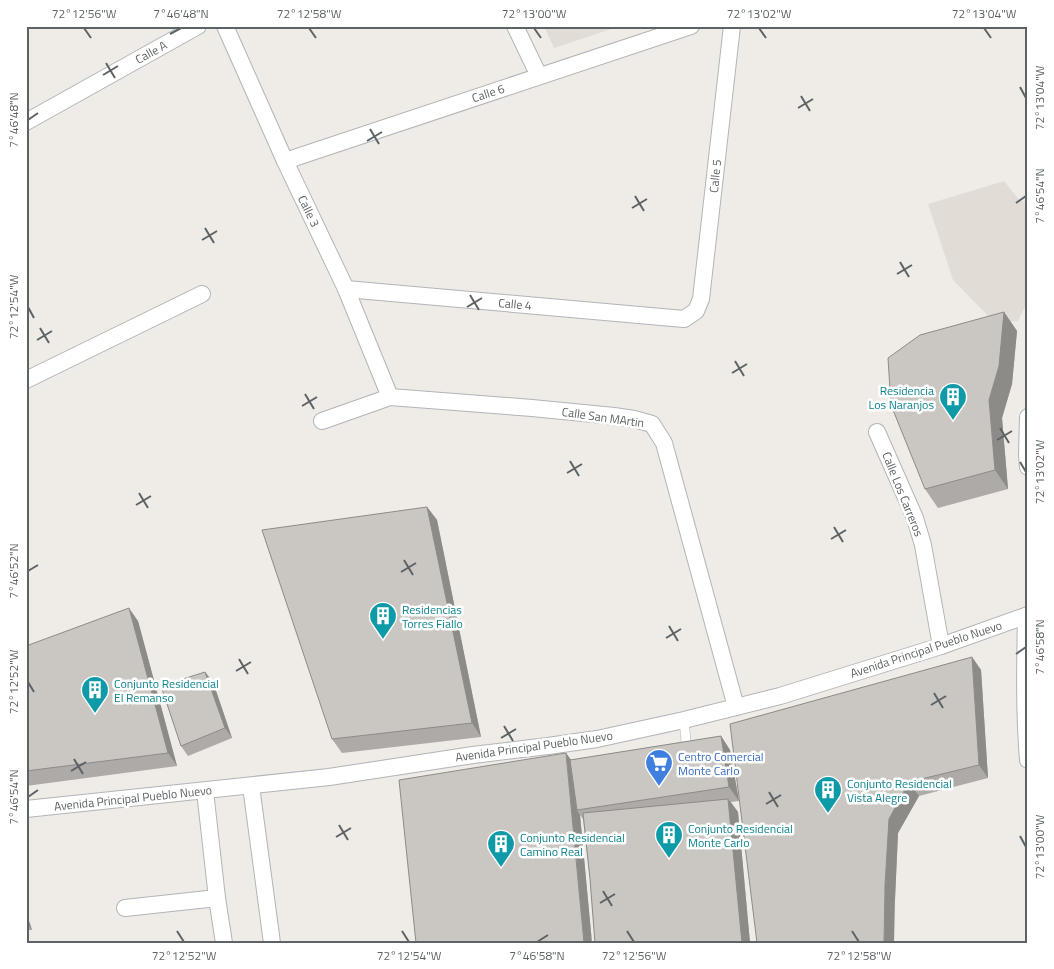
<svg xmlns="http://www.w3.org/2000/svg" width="1054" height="969" font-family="'Titillium Web',sans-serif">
  <rect width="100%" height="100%" fill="#efebe6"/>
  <g fill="#e2dcd7">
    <path d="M544,26h76l-66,22z"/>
    <path d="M1004,181l16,20h8v100l-10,20 -23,2 -42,-43 -25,-76z"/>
  </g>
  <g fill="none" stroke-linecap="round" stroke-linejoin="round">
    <defs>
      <path id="service" d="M684,720l3,32"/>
      <g id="minor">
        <path d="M225,26l60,135 61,128 44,108"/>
        <path d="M515,26l24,50"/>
        <path d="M26,122l172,-96"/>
        <path d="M285,161l406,-135"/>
        <path d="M346,289l338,30 12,-8 5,-12 31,-273"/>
        <path d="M26,380l176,-86"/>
        <path d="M1028,417l-1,38 1,12"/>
        <path d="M322,421l68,-24 142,11 82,8 20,3 18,5 12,19 72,264"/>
        <path d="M877,432l38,86 8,27 18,101"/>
        <path d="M1026,616c-1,48 -2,96 2,144"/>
        <path d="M251,786l21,157"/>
        <path d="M205,791l12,107 7,45"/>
        <path d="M26,809l303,-32 144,-22 75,-9 49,-7 87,-19 96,-24 161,-50 87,-31"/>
        <path d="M125,908l92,-10"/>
      </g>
    </defs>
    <use href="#service" stroke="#b1b5b7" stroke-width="10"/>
    <use href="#minor" stroke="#b1b5b7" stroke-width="18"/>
    <use href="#service" stroke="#fff" stroke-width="9"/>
    <use href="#minor" stroke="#fff" stroke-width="16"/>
  </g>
  <g fill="#aeaaa7">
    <path d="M1004,312l13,19 -5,53 -10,34 6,71 -70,19 -13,-19z"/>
    <path d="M427,507l10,13 44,217 -139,16 -10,-14z"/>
    <path d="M138,621l39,145 -151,20v-140z"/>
    <path d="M972,657l9,13 7,108 -69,18 -21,37 -3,66 -165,-175z"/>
    <path d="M205,672l8,10 19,56 -44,18 -7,-10z"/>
    <path d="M721,736l9,14 9,51 -8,1 7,10 12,131h-155l-5,-64 -7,-60 -3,-4 12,128 -26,-190 5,7z"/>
    <path d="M26,912l6,18h-6z"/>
  </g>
  <g fill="#8d8b88">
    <path d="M1004,312l13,19 -5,53 -10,34 6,71 -13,-19 -6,-70z"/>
    <path d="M427,507l10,13 44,217 -9,-14z"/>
    <path d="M129,608l9,13 39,145 -9,-13z"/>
    <path d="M972,657l9,13 7,108 -9,-13z"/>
    <path d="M205,672l8,10 19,56 -7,-10z"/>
    <path d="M721,736l9,14 9,51 -10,-14z"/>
    <path d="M566,753l10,14 1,43 3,5 12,128h-8z"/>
    <path d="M909,782l10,14 -21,37 -3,66 -1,44h-10l1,-58 4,-66z"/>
    <path d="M728,799l10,13 12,131h-8z"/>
    <path d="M26,912l6,18 -6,-8z"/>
  </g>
  <g fill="#cac6c2" stroke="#8d8b88">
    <path d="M1004,312l-5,54 -10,34 6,70 -70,19 -34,-84 -3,-47 32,-23z"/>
    <path d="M427,507l45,216 -140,16 -70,-209z"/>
    <path d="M129,608l39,145 -142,18v-125z"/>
    <path d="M972,657l7,108 -70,17 -20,37 -4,66 -1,58h-127l-27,-219z"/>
    <path d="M205,672l20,56 -44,18 -20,-60z"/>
    <path d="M721,736l8,51 -152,23 -7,-50z"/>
    <path d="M566,753l18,190h-168l-17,-163z"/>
    <path d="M728,799l14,144h-147l-5,-64 -7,-66z"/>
  </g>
  <path fill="none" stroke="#5d6365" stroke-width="2" d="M84,28l7,10M309,28l7,10M534,28l7,10M759,28l7,10M984,28l7,10M170,34l11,-6M106,63l9,15M103,75l15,-9M1020,87l6,11M801,96l9,15M798,108l15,-9M28,120l10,-7M370,129l9,15M367,141l15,-9M635,196l9,15M1016,203l10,-7M632,208l15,-9M205,228l9,15M202,240l15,-9M900,262l9,15M897,274l15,-9M470,295l9,15M28,307l6,11M467,307l15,-9M40,328l9,15M37,340l15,-9M735,361l9,15M732,373l15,-9M305,394l9,15M302,406l15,-9M1000,428l9,15M997,440l15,-9M570,461l9,15M1020,462l6,10M567,473l15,-9M139,493l9,15M136,505l15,-9M834,527l9,15M831,539l15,-9M404,560l9,15M28,571l10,-6M401,572l15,-9M669,626l9,15M666,638l15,-9M1016,654l10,-7M239,659l9,15M236,671l15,-9M28,682l6,10M934,693l9,15M931,705l15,-9M504,726l9,15M501,738l15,-9M74,759l9,15M71,771l15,-9M769,792l9,15M28,797l10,-7M766,804l15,-9M339,825l9,15M1020,836l6,11M336,837l15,-9M603,891l9,15M600,903l15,-9M177,931l7,11M402,931l7,11M627,931l7,11M852,931l7,11M537,942l11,-7"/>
  <defs>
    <symbol id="building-pin" viewBox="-11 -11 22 30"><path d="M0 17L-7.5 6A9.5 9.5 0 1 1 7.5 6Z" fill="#0f9aa8" stroke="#fff"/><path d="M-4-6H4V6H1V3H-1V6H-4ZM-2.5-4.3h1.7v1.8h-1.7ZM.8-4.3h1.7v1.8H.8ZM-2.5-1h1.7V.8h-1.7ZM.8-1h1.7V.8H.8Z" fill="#fff"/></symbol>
    <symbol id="supermarket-pin" viewBox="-11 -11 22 30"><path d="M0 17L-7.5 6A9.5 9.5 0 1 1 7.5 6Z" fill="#3f7fe0" stroke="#fff"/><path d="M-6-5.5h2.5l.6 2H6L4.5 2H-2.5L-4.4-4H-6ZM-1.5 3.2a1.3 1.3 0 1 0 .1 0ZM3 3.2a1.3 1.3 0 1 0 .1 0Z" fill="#fff"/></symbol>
  </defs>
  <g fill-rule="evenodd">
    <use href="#building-pin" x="937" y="381" width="32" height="43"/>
    <use href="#building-pin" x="367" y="600" width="32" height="43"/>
    <use href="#building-pin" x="79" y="674" width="32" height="43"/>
    <use href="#supermarket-pin" x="643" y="747" width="32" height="43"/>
    <use href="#building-pin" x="812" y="774" width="32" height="43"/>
    <use href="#building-pin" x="653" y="819" width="32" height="43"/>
    <use href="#building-pin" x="485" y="828" width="32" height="43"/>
  </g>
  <g text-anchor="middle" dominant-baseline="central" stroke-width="5" stroke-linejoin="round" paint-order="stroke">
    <g font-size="12" fill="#5d6365" stroke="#fff">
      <text transform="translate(151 52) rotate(-29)">Calle A</text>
      <text transform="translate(488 93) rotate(-18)">Calle 6</text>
      <text transform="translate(715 176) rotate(-84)">Calle 5</text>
      <text transform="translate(309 211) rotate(64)">Calle 3</text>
      <text transform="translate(515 304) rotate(5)">Calle 4</text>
      <text transform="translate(603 417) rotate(8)">Calle San MArtin</text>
      <text transform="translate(903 494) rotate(68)">Calle Los Carreros</text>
      <text transform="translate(926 649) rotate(-18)">Avenida Principal Pueblo Nuevo</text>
      <text transform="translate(534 746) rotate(-8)">Avenida Principal Pueblo Nuevo</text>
      <text transform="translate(133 798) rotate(-6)">Avenida Principal Pueblo Nuevo</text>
    </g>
    <g font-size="12" fill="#0d838f" stroke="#fff" text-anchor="start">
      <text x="934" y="390" text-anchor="end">Residencia<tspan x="934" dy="14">Los Naranjos</tspan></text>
      <text x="402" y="609">Residencias<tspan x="402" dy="14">Torres Fiallo</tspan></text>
      <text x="114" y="683">Conjunto Residencial<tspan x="114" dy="14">El Remanso</tspan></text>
      <text x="847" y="783">Conjunto Residencial<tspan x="847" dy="14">Vista Alegre</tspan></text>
      <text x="688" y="828">Conjunto Residencial<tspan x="688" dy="14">Monte Carlo</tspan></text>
      <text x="520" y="837">Conjunto Residencial<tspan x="520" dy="14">Camino Real</tspan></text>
    </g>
    <g font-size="12" fill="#366cbe" stroke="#fff" text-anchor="start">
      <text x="678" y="756">Centro Comercial<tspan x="678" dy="14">Monte Carlo</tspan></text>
    </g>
  </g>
  <rect width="1054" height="969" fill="none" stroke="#ffffff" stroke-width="55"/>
  <rect x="28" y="28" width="998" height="914" fill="none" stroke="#5d6365" stroke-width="2"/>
  <g font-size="12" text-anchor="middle" fill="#5d6365">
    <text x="84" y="18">72°12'56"W</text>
    <text x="181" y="18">7°46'48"N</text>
    <text x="309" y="18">72°12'58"W</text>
    <text x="534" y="18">72°13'00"W</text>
    <text x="759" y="18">72°13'02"W</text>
    <text x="984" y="18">72°13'04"W</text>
    <text transform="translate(1040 98) rotate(-90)" y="4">72°13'04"W</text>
    <text transform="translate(14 120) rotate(-90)" y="4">7°46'48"N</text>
    <text transform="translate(1040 196) rotate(-90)" y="4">7°46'54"N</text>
    <text transform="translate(14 307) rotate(-90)" y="4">72°12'54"W</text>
    <text transform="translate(1040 472) rotate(-90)" y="4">72°13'02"W</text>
    <text transform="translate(14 571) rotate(-90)" y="4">7°46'52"N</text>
    <text transform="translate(1040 647) rotate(-90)" y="4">7°46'58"N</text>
    <text transform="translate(14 682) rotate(-90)" y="4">72°12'52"W</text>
    <text transform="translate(14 797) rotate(-90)" y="4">7°46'54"N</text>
    <text transform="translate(1040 847) rotate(-90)" y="4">72°13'00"W</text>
    <text x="184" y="960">72°12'52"W</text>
    <text x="409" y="960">72°12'54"W</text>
    <text x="537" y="960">7°46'58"N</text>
    <text x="634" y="960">72°12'56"W</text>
    <text x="859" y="960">72°12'58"W</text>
  </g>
</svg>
